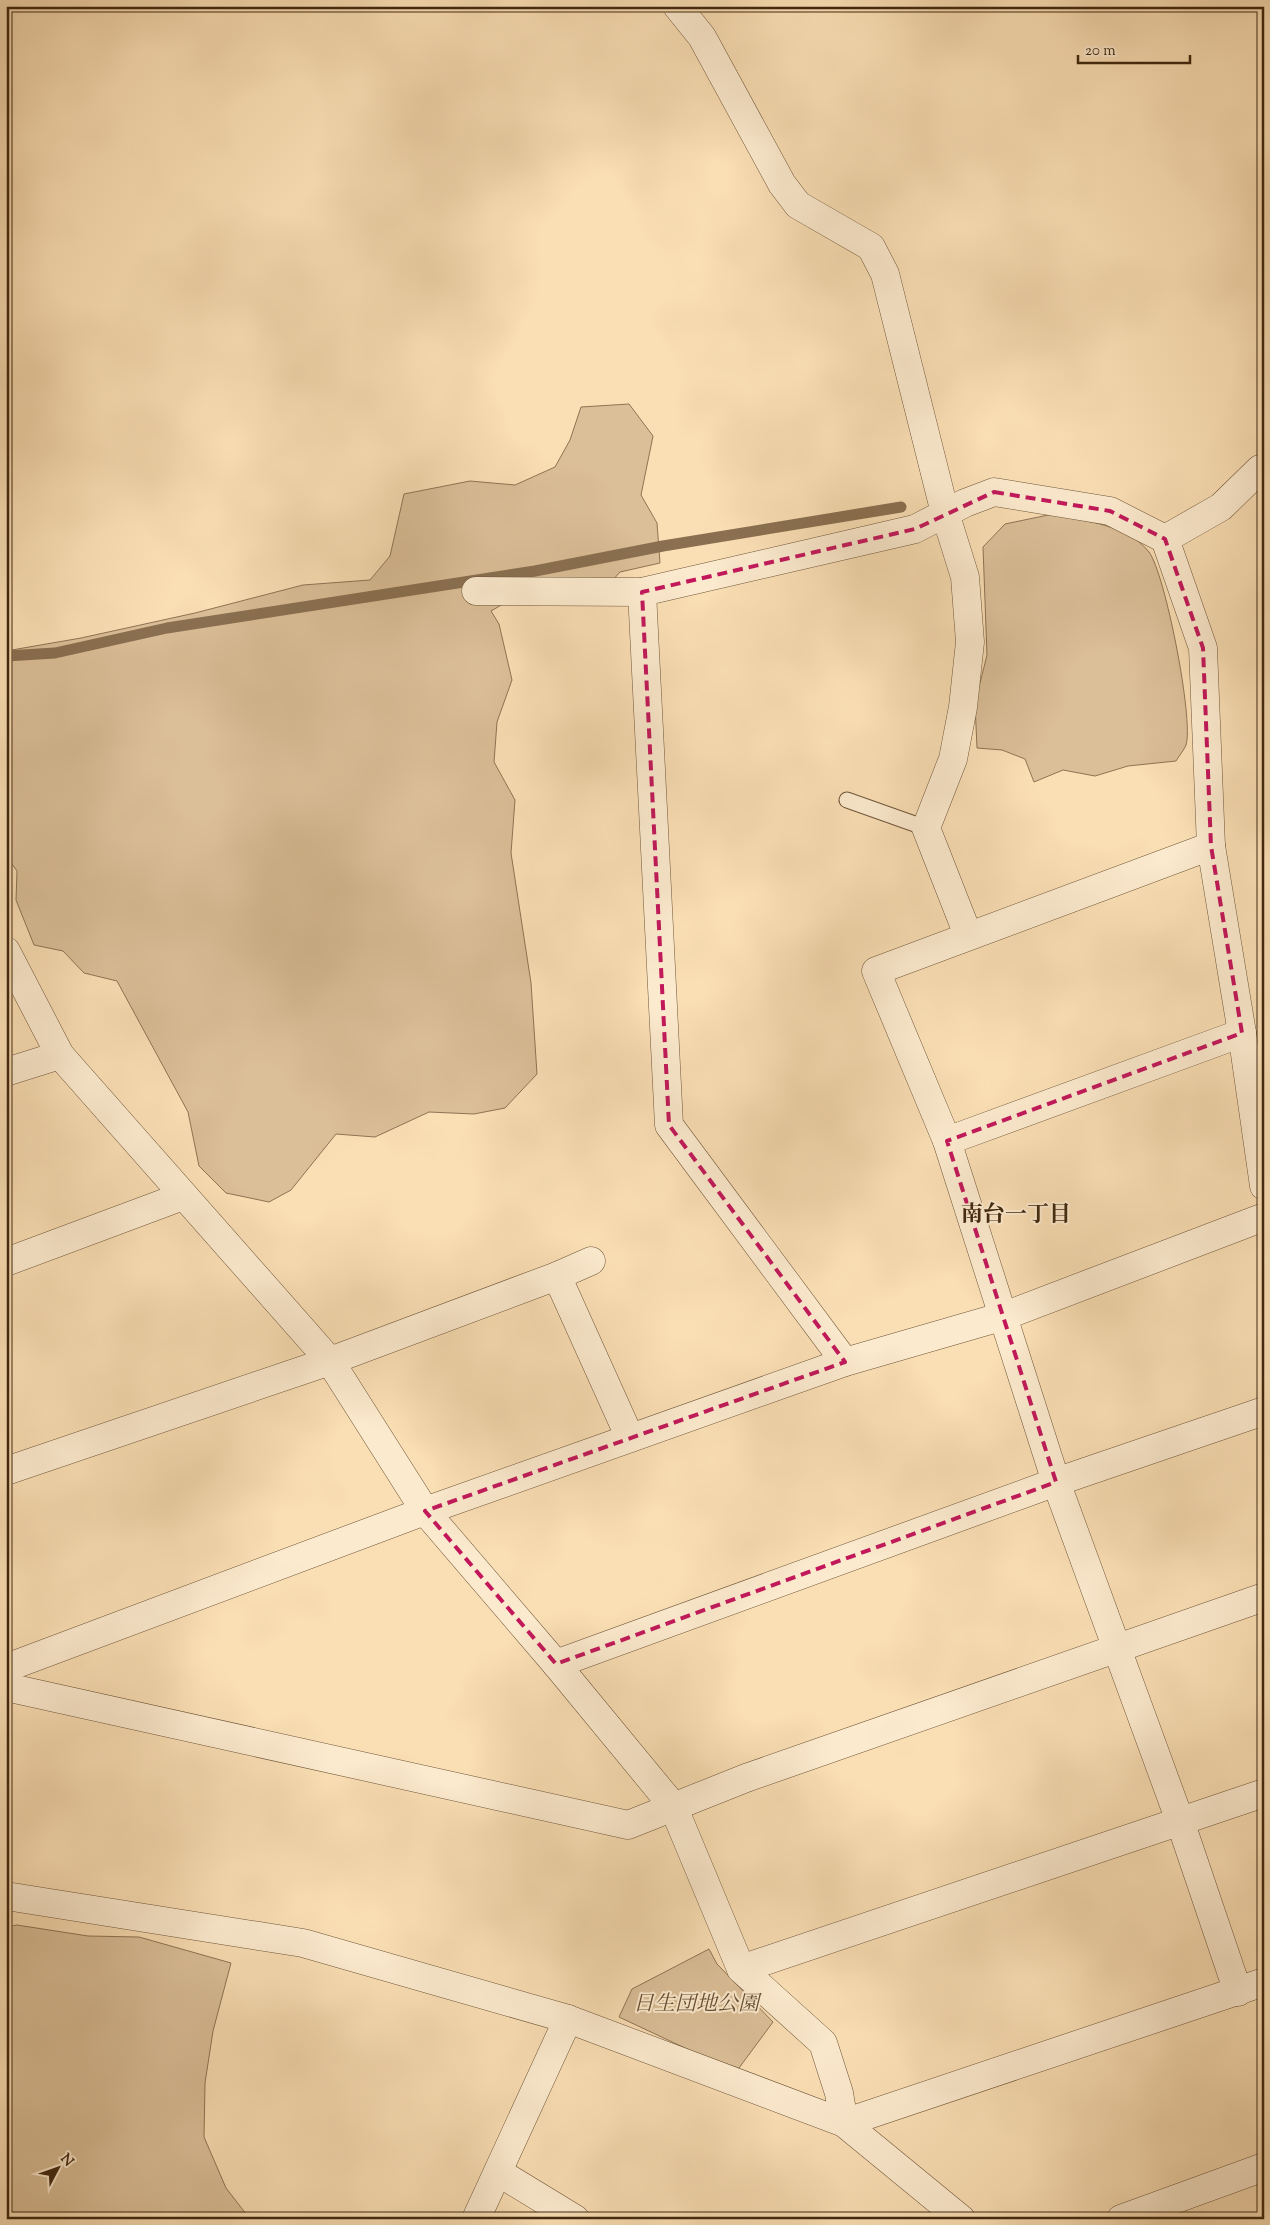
<svg xmlns="http://www.w3.org/2000/svg" width="1270" height="2225" font-family="'Sorts Mill Goudy','Noto Serif JP',serif">
  <rect width="100%" height="100%" fill="#fadeb4"/>
  <filter id="stains"><feTurbulence type="fractalNoise" baseFrequency=".004" numOctaves="4"/><feColorMatrix values="0 0 0 0 .2 0 0 0 0 .09 0 0 0 0 .02 0 0 0 .5 -.17"/></filter>
  <radialGradient id="worn" r=".72"><stop offset=".6" stop-color="#630" stop-opacity="0"/><stop offset="1" stop-color="#630" stop-opacity=".3"/></radialGradient>
  <g fill="#dbbf98" stroke="#8e7454">
    <path d="M629,404l24,32 -12,59 16,28 3,40 -40,9 -16,18 -94,10 -19,11 8,13 13,56 -15,42 -3,40 21,38 -4,53 20,130 6,91 -32,34 -31,6 -45,-2 -54,25 -39,-3 -45,56 -22,12 -43,-9 -27,-27 -11,-54 -71,-131 -33,-8 -21,-22 -29,-6 -18,-45 1,-29 -11,-15v-205l75,-13 114,-25 108,-28 67,-5 20,-24 14,-62 66,-13 45,4 40,-18 15,-27 11,-33z"/>
    <path d="M1053,514c33,8 74,10 96,38 16,21 45,168 37,193 -2,5 -7,11 -10,16l-48,5 -33,10 -32,-6 -29,12 -9,-23 -23,-9 -25,-2 -2,-45 12,-48 -4,-108 22,-23z"/>
    <path d="M17,1925l71,11 51,1 92,26 -18,68 -8,52 -1,54 22,51 24,31h-244v-292z"/>
    <path d="M709,1949l8,15 56,58 -37,50 -117,-55 13,-28z"/>
  </g>
  <g fill="none" stroke-linecap="round" stroke-linejoin="round">
    <path stroke="#8a7051" stroke-width="11" d="M6,656l49,-3 112,-25 368,-57 128,-25 238,-39"/>
    <defs>
      <path id="lane" d="M847,800l79,28"/>
      <g id="street">
        <path d="M677,6l25,31 80,147 16,21 73,42 14,27 60,239 20,64 5,65 -7,65 -10,52 -27,69 42,107"/>
        <path d="M1165,539l38,109 8,198 31,187 22,153"/>
        <path d="M476,591l166,1 273,-63 50,-26 29,-11 116,19 55,28 56,-32 39,-38h4"/>
        <path d="M642,592l27,533 176,237"/>
        <path d="M1211,846l-335,125 71,170 109,341 124,339 58,171"/>
        <path d="M6,951l54,104 270,306 95,150 131,153 117,142 68,163 82,74 16,50 5,30 420,-141"/>
        <path d="M6,1072l54,-17"/>
        <path d="M947,1141l295,-108"/>
        <path d="M6,1262l177,-66"/>
        <path d="M557,1276l73,162"/>
        <path d="M6,1471l324,-110 227,-85 34,-15"/>
        <path d="M556,1664l500,-182 208,-71"/>
        <path d="M6,1668l419,-157 420,-149 159,-46 260,-99"/>
        <path d="M6,1687l622,138 118,-47 518,-181"/>
        <path d="M6,1896l297,47 265,76 276,104 117,96"/>
        <path d="M741,1969l523,-176"/>
        <path d="M498,2172l77,47"/>
        <path d="M476,2219l92,-200"/>
        <path d="M1121,2219l143,-52"/>
      </g>
    </defs>
    <use href="#lane" stroke="#6f5639" stroke-width="17"/>
    <use href="#street" stroke="#6f5639" stroke-width="29"/>
    <use href="#lane" stroke="#fceace" stroke-width="15"/>
    <use href="#street" stroke="#fceace" stroke-width="28"/>
  </g>
  <path fill="none" stroke="#c2185b" stroke-width="4" stroke-dasharray="10 6" stroke-linejoin="round" d="M994,492l116,19 55,28 38,109 8,198 31,187 -295,108 109,341 -500,182 -131,-153 420,-149 -176,-237 -27,-533 273,-63z"/>
  <g text-anchor="middle" dominant-baseline="central" stroke-width="4" stroke-linejoin="round" paint-order="stroke">
    <g font-size="21" font-style="italic" fill="#684e32" stroke="#fceace">
      <text x="696" y="2005">日生団地公園</text>
    </g>
    <g font-size="22" font-weight="bold" fill="#412810" stroke="#fceace">
      <text x="1016" y="1216">南台一丁目</text>
    </g>
  </g>
  <rect width="1270" height="2225" fill="none" stroke="#fadeb4" stroke-width="25"/>
  <rect x="8" y="8" width="1255" height="2210" fill="none" stroke="#412810" stroke-width="2.5"/>
  <rect x="12" y="12" width="1245" height="2200" fill="none" stroke="#412810"/>
  <g transform="translate(58 2168) rotate(49)" stroke="#fceace" stroke-width="4" paint-order="stroke">
  <path d="M0-4L9 19L0 12L-9 19Z" fill="#412810"/>
  <text y="-8" font-size="14" font-weight="bold" text-anchor="middle" fill="#412810">N</text>
  </g>
  <path d="M1078 55v8h112v-8" fill="none" stroke="#412810" stroke-width="2.5"/>
  <text x="1085" y="55" font-size="15" fill="#412810" stroke="#fceace" stroke-width="4" paint-order="stroke">20 m</text>
  <rect width="100%" height="100%" filter="url(#stains)"/>
  <rect width="100%" height="100%" fill="url(#worn)"/>
</svg>
